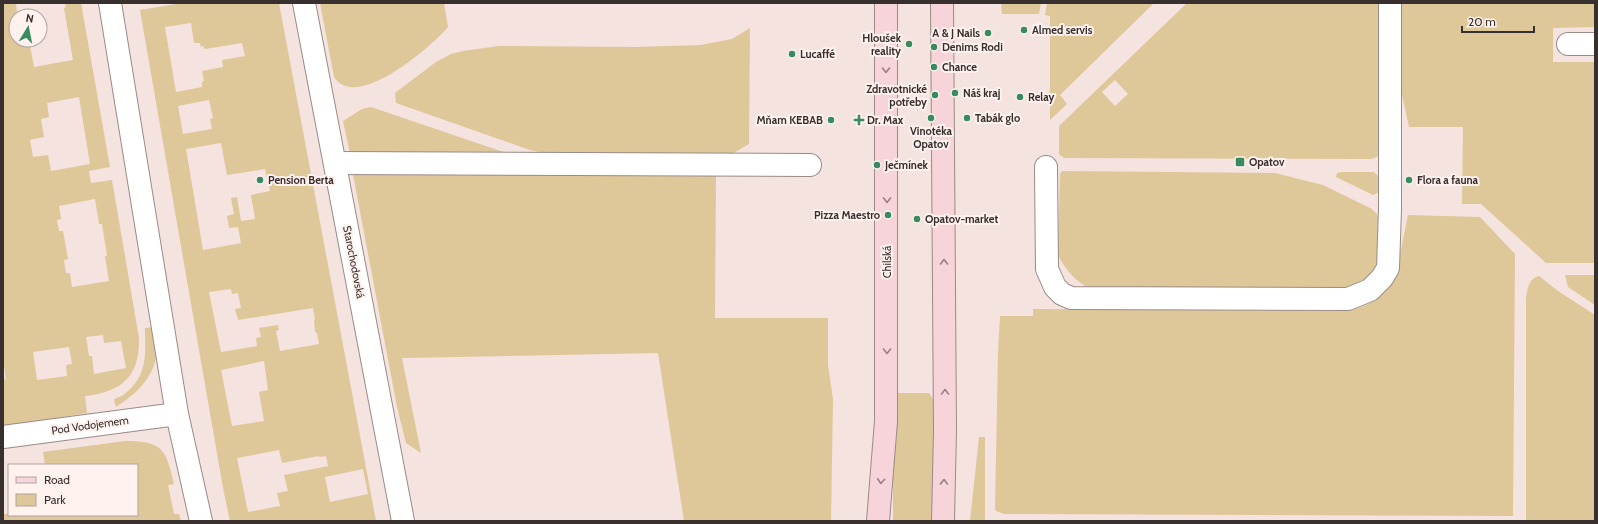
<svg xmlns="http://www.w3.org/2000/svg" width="1598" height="524" font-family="Cabin,sans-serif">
  <rect width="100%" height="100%" fill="#f4e3df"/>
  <g fill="#dec799" fill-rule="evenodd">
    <path d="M3,3h13l1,10h3l1,3h-5v24h13l5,27 39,-7 -9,-52 2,-1 -1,-4h16l29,164 -21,4 2,12 21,-3 27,158c1,38 -17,54 -54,58l2,17 -84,14v-48h2l1,2 -3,-24zM79,97l11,67 -39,7 -3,-16 -15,2 -3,-17 14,-3 -3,-18 8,-2 -2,-14zM95,199l4,25h3l5,32h-2l4,25 -37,6 -2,-14h-4l-2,-13 4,-1 -5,-28h-4l-2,-11 4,-1 -2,-13zM103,335l1,8 17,-2 5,27 -32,6 -2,-18h-3l-3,-19zM69,347l3,17 -6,1 1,11 -30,4 -4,-28z"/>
    <path d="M183,3h96l97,518h-146l-7,-33 -83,-478zM191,23l3,20h6l1,4 2,-1 2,3 37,-6 3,13 -23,4 1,7 -21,4 2,10 -2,1v5l-26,5 -11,-65zM209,100l4,18 -3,1 2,10 -29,5 -5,-28zM221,143l6,32 38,-6 5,22 -19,4 4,24 -14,2 -4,-24 -6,1 3,16 -7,2 2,12 9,-1 3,16 -38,7 -17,-101zM231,289l1,5 6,-1 3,15 -6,1 3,11 75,-12 2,12 -1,1 1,11 2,1 2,11 -39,7 -4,-20 3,-1 -1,-5 -19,3 2,9 -5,1 1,8 -36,6 -12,-60zM264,361l4,29 -9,2 5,29 -32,5 -11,-56zM279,450l3,13 37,-7v1l7,-1 2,10 -44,9 4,16 -11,2 3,13 -32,6 -11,-54zM363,469l5,25 -38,8 -5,-25z"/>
    <path d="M320,3h124l4,24c-17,20 -92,85 -114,50z"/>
    <path d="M1001,3h40l-2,11h-37z"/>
    <path d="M1047,3h107l-94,92 7,9 -17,16v-104l-5,-1z"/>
    <path d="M1187,3h193v149l-3,5 -6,2 -307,-1 -5,-4v-28zM1115,80l13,14 -13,12 -13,-14z"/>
    <path d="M1402,3h193v24l-42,1v34h42v201h-49l-65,-59h-19l1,-77h-54l-7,-32z"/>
    <path d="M750,28l-1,116 -22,13 -156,2 -41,-9 -134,-47 -1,-10 41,-31 15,-8 12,-3 36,-5 137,1 65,-2 31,-6z"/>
    <path d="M371,107l147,50 -167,1 -8,-37 19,-12z"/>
    <path d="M352,169l364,3 -1,146h113v47l5,34 -2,122h-147l-26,-168 -256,5 19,95 -15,-10 -9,-36z"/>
    <path d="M1062,171l213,2 48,12 49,24c2,2 5,5 6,7 7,13 2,47 -7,58 -8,8 -17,11 -28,15l-254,-1c-14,-7 -24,-19 -31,-33l2,-81z"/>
    <path d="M1341,172h33l5,5v15l-6,3 -37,-18 1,-4z"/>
    <path d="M1408,215l72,2 35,37 -2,262 -509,-2 -8,-3 -1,-2 3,-156 2,-37h33v-7l315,2c22,-6 35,-13 47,-33z"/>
    <path d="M1565,275h30v30l-27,-18z"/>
    <path d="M1539,276l19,15 37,24v206h-69v-222c1,-10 3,-21 13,-23z"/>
    <path d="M154,327c1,8 3,17 3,25 -3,26 -21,42 -41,55l-2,-8c8,-2 13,-7 18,-12 16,-17 13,-37 13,-59z"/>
    <path d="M893,393h36l6,9 -1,119h-41z"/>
    <path d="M979,437h6v84h-15z"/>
    <path d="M125,441c39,0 41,9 49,43l-6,1 6,29h5l2,7h-178v-7h6v1h128v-50h-92l-2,-13z"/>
  </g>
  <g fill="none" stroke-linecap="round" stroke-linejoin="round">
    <defs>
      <g id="street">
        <path d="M110,3l67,411 24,107"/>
        <path d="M304,3l99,518"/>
        <path d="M1568,44h27"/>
        <path d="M335,163l475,2"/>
        <path d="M1046,167l1,102 8,18 7,7 9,4 277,1 22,-9 12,-12 6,-10 2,-59v-206"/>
        <path d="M3,437l174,-23"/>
      </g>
      <g id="secondary">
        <path d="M942,3l3,428 -2,90"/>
        <path d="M878,521l8,-100v-418"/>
      </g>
    </defs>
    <use href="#street" stroke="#9a8b87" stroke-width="24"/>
    <use href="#secondary" stroke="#9a8b87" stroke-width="24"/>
    <use href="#street" stroke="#fff" stroke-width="22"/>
    <use href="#secondary" stroke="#f6d4da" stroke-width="22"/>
  </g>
  <defs><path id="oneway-chevron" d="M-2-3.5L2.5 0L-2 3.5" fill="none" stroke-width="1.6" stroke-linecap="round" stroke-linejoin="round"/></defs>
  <g stroke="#968284">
    <use href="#oneway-chevron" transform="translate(886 70) rotate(90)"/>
    <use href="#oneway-chevron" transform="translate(887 200) rotate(90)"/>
    <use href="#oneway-chevron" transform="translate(944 262) rotate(-90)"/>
    <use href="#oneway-chevron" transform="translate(887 351) rotate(90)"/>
    <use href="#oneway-chevron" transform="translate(945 392) rotate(-90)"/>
    <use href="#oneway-chevron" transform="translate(881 481) rotate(95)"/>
    <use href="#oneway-chevron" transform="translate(944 482) rotate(-88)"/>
  </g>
  <g fill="#368b5f" stroke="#fff1ed" stroke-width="1.5">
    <circle cx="1024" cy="30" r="4"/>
    <circle cx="988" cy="33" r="4"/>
    <circle cx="909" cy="44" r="4"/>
    <circle cx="934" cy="47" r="4"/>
    <circle cx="792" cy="54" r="4"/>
    <circle cx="934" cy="67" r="4"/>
    <circle cx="955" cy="93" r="4"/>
    <circle cx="935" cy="95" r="4"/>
    <circle cx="1020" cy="97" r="4"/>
    <circle cx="931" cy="118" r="4"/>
    <circle cx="967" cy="118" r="4"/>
    <circle cx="831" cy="120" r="4"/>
    <path d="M857 114h4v4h4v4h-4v4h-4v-4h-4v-4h4z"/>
    <rect x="1235" y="157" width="10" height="10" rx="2"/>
    <circle cx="877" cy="165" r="4"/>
    <circle cx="260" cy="180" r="4"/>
    <circle cx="1409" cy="180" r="4"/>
    <circle cx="888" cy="215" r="4"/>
    <circle cx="917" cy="219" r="4"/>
  </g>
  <g text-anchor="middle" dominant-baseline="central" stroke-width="4" stroke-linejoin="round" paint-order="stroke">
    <g font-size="11" font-weight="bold" fill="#37302f" stroke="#fff1ed" text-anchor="start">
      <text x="1032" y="30">Almed servis</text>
      <text x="980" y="33" text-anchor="end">A &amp; J Nails</text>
      <text x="901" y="38" text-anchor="end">Hloušek<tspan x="901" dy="13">reality</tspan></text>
      <text x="942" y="47">Denims Rodi</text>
      <text x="800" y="54">Lucaffé</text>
      <text x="942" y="67">Chance</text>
      <text x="927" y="89" text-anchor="end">Zdravotnické<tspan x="927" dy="13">potřeby</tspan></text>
      <text x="963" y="93">Náš kraj</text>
      <text x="1028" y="97">Relay</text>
      <text x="975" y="118">Tabák glo</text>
      <text x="823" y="120" text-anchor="end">Mňam KEBAB</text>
      <text x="867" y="120">Dr. Max</text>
      <text x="931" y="131" text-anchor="middle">Vinotéka<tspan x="931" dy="13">Opatov</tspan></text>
      <text x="1249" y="162">Opatov</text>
      <text x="885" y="165">Ječmínek</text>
      <text x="268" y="180">Pension Berta</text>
      <text x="1417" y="180">Flora a fauna</text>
      <text x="880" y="215" text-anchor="end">Pizza Maestro</text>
      <text x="925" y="219">Opatov-market</text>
    </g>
    <g font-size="11" fill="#37302f" stroke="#fff1ed">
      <text transform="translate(354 262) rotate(79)">Starochodovská</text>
      <text transform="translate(887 262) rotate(-90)">Chilská</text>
      <text transform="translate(90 425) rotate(-8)">Pod Vodojemem</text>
    </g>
  </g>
  <rect width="1598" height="524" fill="none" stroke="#37302f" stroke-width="8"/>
  <rect x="8" y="464" width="130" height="52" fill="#fff1ed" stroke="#afa4a1"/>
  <rect x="16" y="477" width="20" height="6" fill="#f6d4da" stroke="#afa4a1"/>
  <text x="44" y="484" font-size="12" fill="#37302f">Road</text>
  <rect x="16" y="494" width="20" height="12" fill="#dec799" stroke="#afa4a1"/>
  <text x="44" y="504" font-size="12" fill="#37302f">Park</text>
  <g transform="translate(28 28) rotate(10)"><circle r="19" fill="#fff1ed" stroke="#afa4a1"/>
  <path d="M0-3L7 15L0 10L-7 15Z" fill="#368b5f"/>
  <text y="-6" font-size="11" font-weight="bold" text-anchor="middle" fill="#37302f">N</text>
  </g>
  <path d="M1462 26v6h72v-6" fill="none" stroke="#37302f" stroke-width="2"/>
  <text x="1468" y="26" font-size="12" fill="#37302f" stroke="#fff1ed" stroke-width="3" paint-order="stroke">20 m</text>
</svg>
